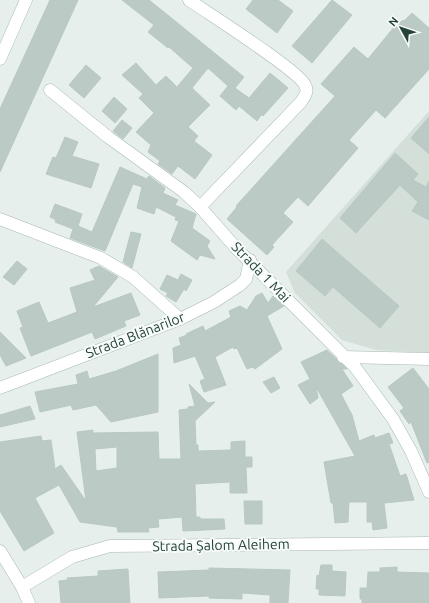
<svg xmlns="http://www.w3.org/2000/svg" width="429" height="603" font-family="Ubuntu,sans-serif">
  <rect width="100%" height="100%" fill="#e6efeb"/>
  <path fill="#d4dfda" d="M429,111v242l-53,-3 -34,-10 -47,-47 -9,-21z"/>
  <g fill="#bbcac4" stroke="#b8c9c2" fill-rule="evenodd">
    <path d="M50,0h28l-78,172v-63z"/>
    <path d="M122,0h27l15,12 80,65 -9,11 14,10 21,-25 18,15 -25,28 -1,-2 -5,7 -18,-15 -3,4 -16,-14 8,-10 -20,-18 -16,20 18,17 -22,22 10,9 -4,5 18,14 -17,24 -17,-13 -6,8 -14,-10 2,-3 -12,-9 3,-7 -15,-13 18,-19 -15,-15 4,-4 -21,-19 14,-12 20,22 10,-9 11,11 16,-19 -24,-21 -1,1 -20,-16 6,-7z"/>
    <path d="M253,0h25l15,11 -16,22 -31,-24z"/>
    <path d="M332,0l20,15 -40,48 -20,-17z"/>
    <path d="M412,13l17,15v41l-44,49 -9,-8 -27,30 9,8 -50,58 -10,-9 -15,16 10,9 -21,23 2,2 -7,8 -40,-36 10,-12 -1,-1 99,-110 -14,-12 33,-37 14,12 31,-38 2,1 2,-2 1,1z"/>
    <path d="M86,65l15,13 -17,20 -15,-13z"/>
    <path d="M114,97l13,12 -12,14 -13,-12z"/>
    <path d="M429,117v37l-18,-16z"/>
    <path d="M122,120l10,8 -9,11 -10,-8z"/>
    <path d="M65,137l13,5 -6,14 27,8 -8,24 -45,-14 7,-17 3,1z"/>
    <path d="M395,153l23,21 -5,6 13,7 3,-6v39l-17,-9 6,-9 -18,-17 -44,48 -16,-15z"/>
    <path d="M120,167l27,12 2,-3 16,12 -2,5 15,7 -3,5 21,9 -4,14 18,13 -3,5 8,13 -15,-4 -3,5 -26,-19 8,-20 -4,-1 1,-3 -20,-10 -2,7 -17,-6 5,-21 -9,-3 -28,67 -35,-13 3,-9 -18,-7 1,-2 -6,-3 5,-13 27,10 -4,12 14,6z"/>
    <path d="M131,232l10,2 -9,34 -9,-6z"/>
    <path d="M322,239l77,67 -19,22 -47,-41 -8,9 -29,-25z"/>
    <path d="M17,261l10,8 -13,16 -11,-8z"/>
    <path d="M99,266l19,11 -25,30 38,-14 9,22 -16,6 2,5 -31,13 -3,-7 -61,24 -11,-28 3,-1 -6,-16 22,-9 9,21 29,-11 -7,-24 25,-8 -5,-10z"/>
    <path d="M181,274l11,6 -6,11 -2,-2 -8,13 -10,-6 2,-3 -8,-4 7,-14 11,5z"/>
    <path d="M262,293l6,10 5,-7 11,10 -17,10 15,33 -27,20 -3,-2 -5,2 -10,-21 -3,1 -1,-2 -18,10 11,28 -22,7 -4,-11 5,-2 -10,-23 -21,7 -1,-15 8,-3 -2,-7 8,-3 -1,-1 17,-8 2,5 26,-14 -2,-6 11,-5 7,4 9,-14z"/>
    <path d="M0,332l26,26 -20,8 -6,-11z"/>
    <path d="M327,350l20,19h-5l11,17 -12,8 11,21 7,26 15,-6 1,3 14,-5 4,10 -4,1 11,32 6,-2 8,26 -30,3 3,25 -14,2 -1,-8h-5v-20h-18l-1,20 -13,1 -2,-20h-2l-7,-41 31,-6 -39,-69 2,11 -8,6 -12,-19 12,-6 -9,-17z"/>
    <path d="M158,354v58l-47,10 -15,-17 -23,5 -2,-5 -31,7 -5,-20 43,-8 -2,-9 11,-4 2,8 27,-8z"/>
    <path d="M413,368l16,21v73l-2,1 -16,-41 -2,2 -9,-13 4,-3 -16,-21z"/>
    <path d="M274,377l6,11 -9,5 -8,-11z"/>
    <path d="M189,384l19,19 7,-1 -20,19 1,24h2v6l33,-1v-8l14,-1v16h7v10h-6l1,26h-17v-11l-35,2 1,33h4v2h24l1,10 -42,2 -1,-14 -24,2 1,8 -11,1 1,4h-31l-1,-5 -37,-5 -21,-37 -24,13 19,35 -30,18 -24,-40v-69l41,-6 1,5 9,-1 4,29 6,-4 25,36 -9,-69 16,-2v3l65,-1 1,27h22l-2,-49 9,-1v-2l7,-1zM117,447v21l-21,3 -1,-22z"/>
    <path d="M30,406l5,13 -35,8v-12z"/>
    <path d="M244,501h18v23h-17z"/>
    <path d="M321,565h11v6l14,1 -1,24 -26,-1v-6h-3l1,-14 2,1z"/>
    <path d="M397,567v5l32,1v30h-67v-4h-2v-11h7l1,-16h12v-4z"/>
    <path d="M209,568l81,2 -2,33h-18v-8l-28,-2v6l-33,-1v-2l-50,2 -1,-26 51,-2z"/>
    <path d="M128,569l2,34h-69l-2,-22 9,-1 -1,-2 31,-2v-5z"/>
  </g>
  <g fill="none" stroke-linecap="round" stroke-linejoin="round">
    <defs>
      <g id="minor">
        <path d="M189,0c20,14 109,70 116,85 4,7 -1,12 -4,17l-101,105"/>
        <path d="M0,59l26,-59"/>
        <path d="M50,90l58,47 76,55 16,15 36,41 119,119 38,52 18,32 18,41"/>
        <path d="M0,219l101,39 32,19 47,42"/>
        <path d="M343,357l86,2"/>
        <path d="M0,388l180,-69 34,-17 26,-17 6,-6 4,-19"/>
        <path d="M0,551l22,36 7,16"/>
        <path d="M22,587l50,-30 38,-11 319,-3"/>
      </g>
    </defs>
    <use href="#minor" stroke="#a8b8b2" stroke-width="13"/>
    <use href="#minor" stroke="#fff" stroke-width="12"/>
  </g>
  <g text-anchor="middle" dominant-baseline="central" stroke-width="4" stroke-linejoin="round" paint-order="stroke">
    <g font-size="14" fill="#24423a" stroke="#f7fbf9">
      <text transform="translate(261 272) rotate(46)">Strada 1 Mai</text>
      <text transform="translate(135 335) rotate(-21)">Strada Blănarilor</text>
      <text transform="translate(221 545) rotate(-1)">Strada Șalom Aleihem</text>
    </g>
  </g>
  <g transform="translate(401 28) rotate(310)" stroke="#f7fbf9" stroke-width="3" paint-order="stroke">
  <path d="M0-3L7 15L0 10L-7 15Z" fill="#24423a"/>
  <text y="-6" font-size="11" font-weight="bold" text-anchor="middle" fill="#24423a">N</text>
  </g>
</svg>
